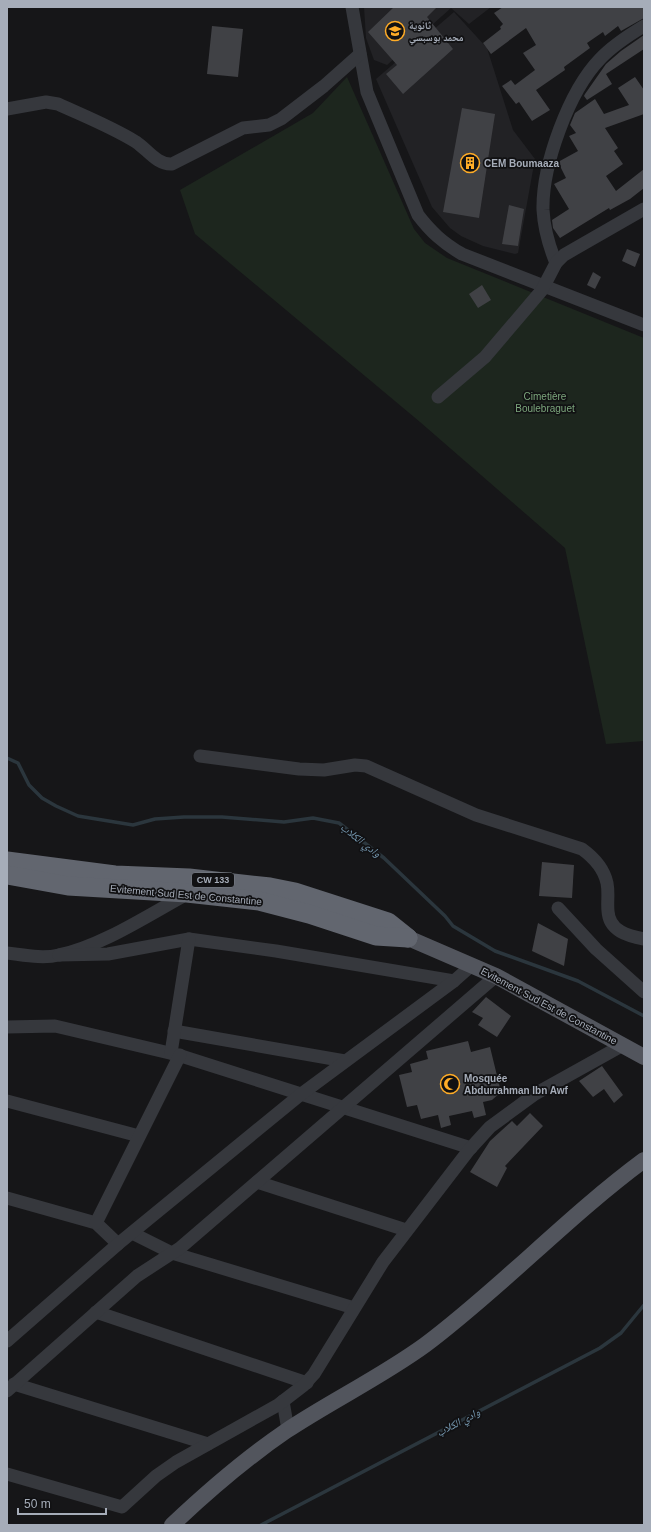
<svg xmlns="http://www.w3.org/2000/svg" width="651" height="1532" font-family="Arial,'Noto Naskh Arabic',sans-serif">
  <rect width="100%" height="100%" fill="#161618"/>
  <g fill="#222225">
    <path d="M364,7h127l-22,17 -18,-16 -64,57 -13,-5 -8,-22z"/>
    <path d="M454,12l33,36 26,82 22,29 -17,94 -3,1 -32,-8 -22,-10 -11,-8 -18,-21 -56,-128z"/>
  </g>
  <path fill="#1d261e" d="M347,77l67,152 11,14 22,15 197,80v403l-38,3 -41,-196 -145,-126 -225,-188 -15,-44 133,-77z"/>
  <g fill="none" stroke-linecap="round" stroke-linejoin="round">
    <g stroke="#2b363d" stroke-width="3.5">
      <path d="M7,758l11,5 11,22 13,13 14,8 22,10 55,9 22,-6 29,-2h38l62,5 29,-4 26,5 45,35 61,58 8,10 42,25 83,30 66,35"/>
      <path d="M261,1525l339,-177 21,-15 23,-28"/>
    </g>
  </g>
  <g fill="#404145">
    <path d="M394,7h43l-10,10 26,32 -50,45 -17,-20 11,-9 -29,-33z"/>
    <path d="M503,7h141v11l-23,13 -3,-5 -13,10 -2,-4 -16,11 3,5 -26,19 1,3 -29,20 14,20 -18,11 -13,-19 -3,2 -14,-18 9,-6 4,5 20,-15 -12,-17 13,-8 -10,-17 -35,26 -8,-11 18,-14 -1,-2 3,-3 -9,-11z"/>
    <path d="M212,26l31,3 -5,48 -31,-3z"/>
    <path d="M644,35v14l-38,25 6,10 -25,16 -3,-4 1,-2 21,-30 15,-13z"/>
    <path d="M635,77l9,13v24l-39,14 13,20 -4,3 9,13 -17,12 10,15 28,-22v19l-14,11 -20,11 -1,-2 -49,30 -7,-10 -1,-8 17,-11 -15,-25 12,-6 -8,-16 20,-11 -9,-15 7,-3 -6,-8 5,-12 20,-14 9,15 25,-9 -11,-17z"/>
    <path d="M462,108l33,6 -16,104 -36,-6z"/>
    <path d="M509,205l15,4 -6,37 -16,-2z"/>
    <path d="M627,249l13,5 -5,13 -13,-6z"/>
    <path d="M593,272l8,5 -6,12 -8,-4z"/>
    <path d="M482,285l9,15 -13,8 -9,-14z"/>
    <path d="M542,862l32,3 -2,33 -33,-2z"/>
    <path d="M538,923l30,16 -4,27 -32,-15z"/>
    <path d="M486,997l25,19 -14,21 -19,-12 5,-7 -11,-6z"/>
    <path d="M468,1041l3,11 19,-5 11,45 -9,8 -9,2 3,13 -12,3 -2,-7 -23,5 2,9 -10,3 -3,-13 -17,4 -4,-14 -10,2 -8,-32 13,-3 -2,-8 18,-5 -2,-8z"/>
    <path d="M602,1066l21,29 -9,8 -10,-14 -11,8 -14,-16z"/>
    <path d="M530,1113l13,13 -38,40 2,2 -10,19 -27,-15 20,-31 22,-20 5,5z"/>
  </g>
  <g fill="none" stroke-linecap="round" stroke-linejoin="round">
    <g stroke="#36383d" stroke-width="13">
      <path d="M352,7l15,85 51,123c13,17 25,28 44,39l182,71"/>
      <path d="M7,109l39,-7 12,2c26,12 54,23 78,38 12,8 21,23 36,22l71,-36 26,-3 12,-6 43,-33 36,-32"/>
      <path d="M556,263c-7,-17 -12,-35 -13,-53 -1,-45 26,-119 57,-151 13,-14 29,-24 44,-33"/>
      <path d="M438,397l47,-40 57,-67 14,-27 8,-8 80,-46"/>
      <path d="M200,756l99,13 25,1 31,-5 11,1 110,49 106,34c11,8 22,20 25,34 2,10 0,19 1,28 1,20 20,25 36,28"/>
      <path d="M558,908l38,41 48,43"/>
      <path d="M7,953c17,2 35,6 52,2 41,-8 91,-41 128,-61"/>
      <path d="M59,955l49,-1 81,-15 87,12 178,30"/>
      <path d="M7,1027l48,-1 123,29 293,93"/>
      <path d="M174,1031l171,30"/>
      <path d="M171,1053l18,-114"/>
      <path d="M7,1101l132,35"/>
      <path d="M257,1182l149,48"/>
      <path d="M7,1198l89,25 22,21"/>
      <path d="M96,1223l84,-168"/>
      <path d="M132,1233l40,20 182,55"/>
      <path d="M96,1312l211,71"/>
      <path d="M7,1341l111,-97 182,-149 154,-114 17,-15"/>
      <path d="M14,1384l194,60"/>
      <path d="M7,1391l130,-115 43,-28 316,-272"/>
      <path d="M283,1401l5,29"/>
      <path d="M7,1474l115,33 34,-31 20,-14 102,-57 26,-20 10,-11 69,-112 86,-112 21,-23 45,-33 88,-49"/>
    </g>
    <g stroke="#52555d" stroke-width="16">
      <path d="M408,938l88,38 148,81"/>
      <path d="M172,1525c36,-34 73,-66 114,-94 45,-30 95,-54 139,-86 76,-57 142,-128 219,-185"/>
    </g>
    <g stroke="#62666f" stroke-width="19">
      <path d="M7,861l108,14 74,3 81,9 25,5 93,30 20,16"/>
      <path d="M7,875l61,11 119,7 72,8 50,13 67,22 32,2"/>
    </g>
  </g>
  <defs>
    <symbol id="school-ring" viewBox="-11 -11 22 22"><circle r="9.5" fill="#111113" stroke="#ffac27" stroke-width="1.5"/><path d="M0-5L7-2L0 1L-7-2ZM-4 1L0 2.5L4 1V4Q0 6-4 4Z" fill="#ffac27"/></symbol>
    <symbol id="building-ring" viewBox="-11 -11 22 22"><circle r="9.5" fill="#111113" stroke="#ffac27" stroke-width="1.5"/><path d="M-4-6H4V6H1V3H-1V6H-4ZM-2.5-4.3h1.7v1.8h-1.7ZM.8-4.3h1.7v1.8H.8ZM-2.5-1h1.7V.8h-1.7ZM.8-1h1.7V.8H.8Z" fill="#ffac27"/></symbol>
    <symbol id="mosque-ring" viewBox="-11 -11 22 22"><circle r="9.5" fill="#111113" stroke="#ffac27" stroke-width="1.5"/><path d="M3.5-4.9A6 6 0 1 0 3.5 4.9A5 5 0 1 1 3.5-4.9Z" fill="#ffac27"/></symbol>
  </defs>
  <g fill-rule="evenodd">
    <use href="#school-ring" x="384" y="20" width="22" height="22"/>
    <use href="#building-ring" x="459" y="152" width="22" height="22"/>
    <use href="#mosque-ring" x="439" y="1073" width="22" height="22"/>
  </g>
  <g text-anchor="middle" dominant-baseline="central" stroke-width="3.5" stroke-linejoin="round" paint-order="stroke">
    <rect fill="#111113" stroke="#797e87" stroke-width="1" x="192" y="873" width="42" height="14" rx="3"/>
    <g font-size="9" font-weight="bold" fill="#a6adb9">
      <text x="213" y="880">CW 133</text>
    </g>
    <g font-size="10" font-weight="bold" fill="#a6adb9" stroke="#111113" text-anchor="start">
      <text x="409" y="25">ثانوية<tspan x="409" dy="12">محمد بوسبسي</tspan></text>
      <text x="484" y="163">CEM Boumaaza</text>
      <text x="464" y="1078">Mosquée<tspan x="464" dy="12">Abdurrahman Ibn Awf</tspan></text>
    </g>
    <g font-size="10" fill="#7ca67c" stroke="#111113">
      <text x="545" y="396">Cimetière<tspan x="545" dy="12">Boulebraguet</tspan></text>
    </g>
    <g font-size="10" fill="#a6adb9" stroke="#111113">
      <text transform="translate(186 895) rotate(5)">Evitement Sud Est de Constantine</text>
      <text transform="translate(549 1006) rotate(28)">Evitement Sud Est de Constantine</text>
    </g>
    <g font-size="11" font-style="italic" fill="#7a9eb7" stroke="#111113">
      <text transform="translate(361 840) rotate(38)">وادي الكلاب</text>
      <text transform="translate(458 1422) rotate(-28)">وادي الكلاب</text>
    </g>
  </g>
  <rect width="651" height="1532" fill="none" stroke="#a6adb9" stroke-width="16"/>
  <path d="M18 1508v6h88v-6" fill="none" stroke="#a6adb9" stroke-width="2"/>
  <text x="24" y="1508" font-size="12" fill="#a6adb9" stroke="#111113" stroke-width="3" paint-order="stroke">50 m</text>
</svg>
